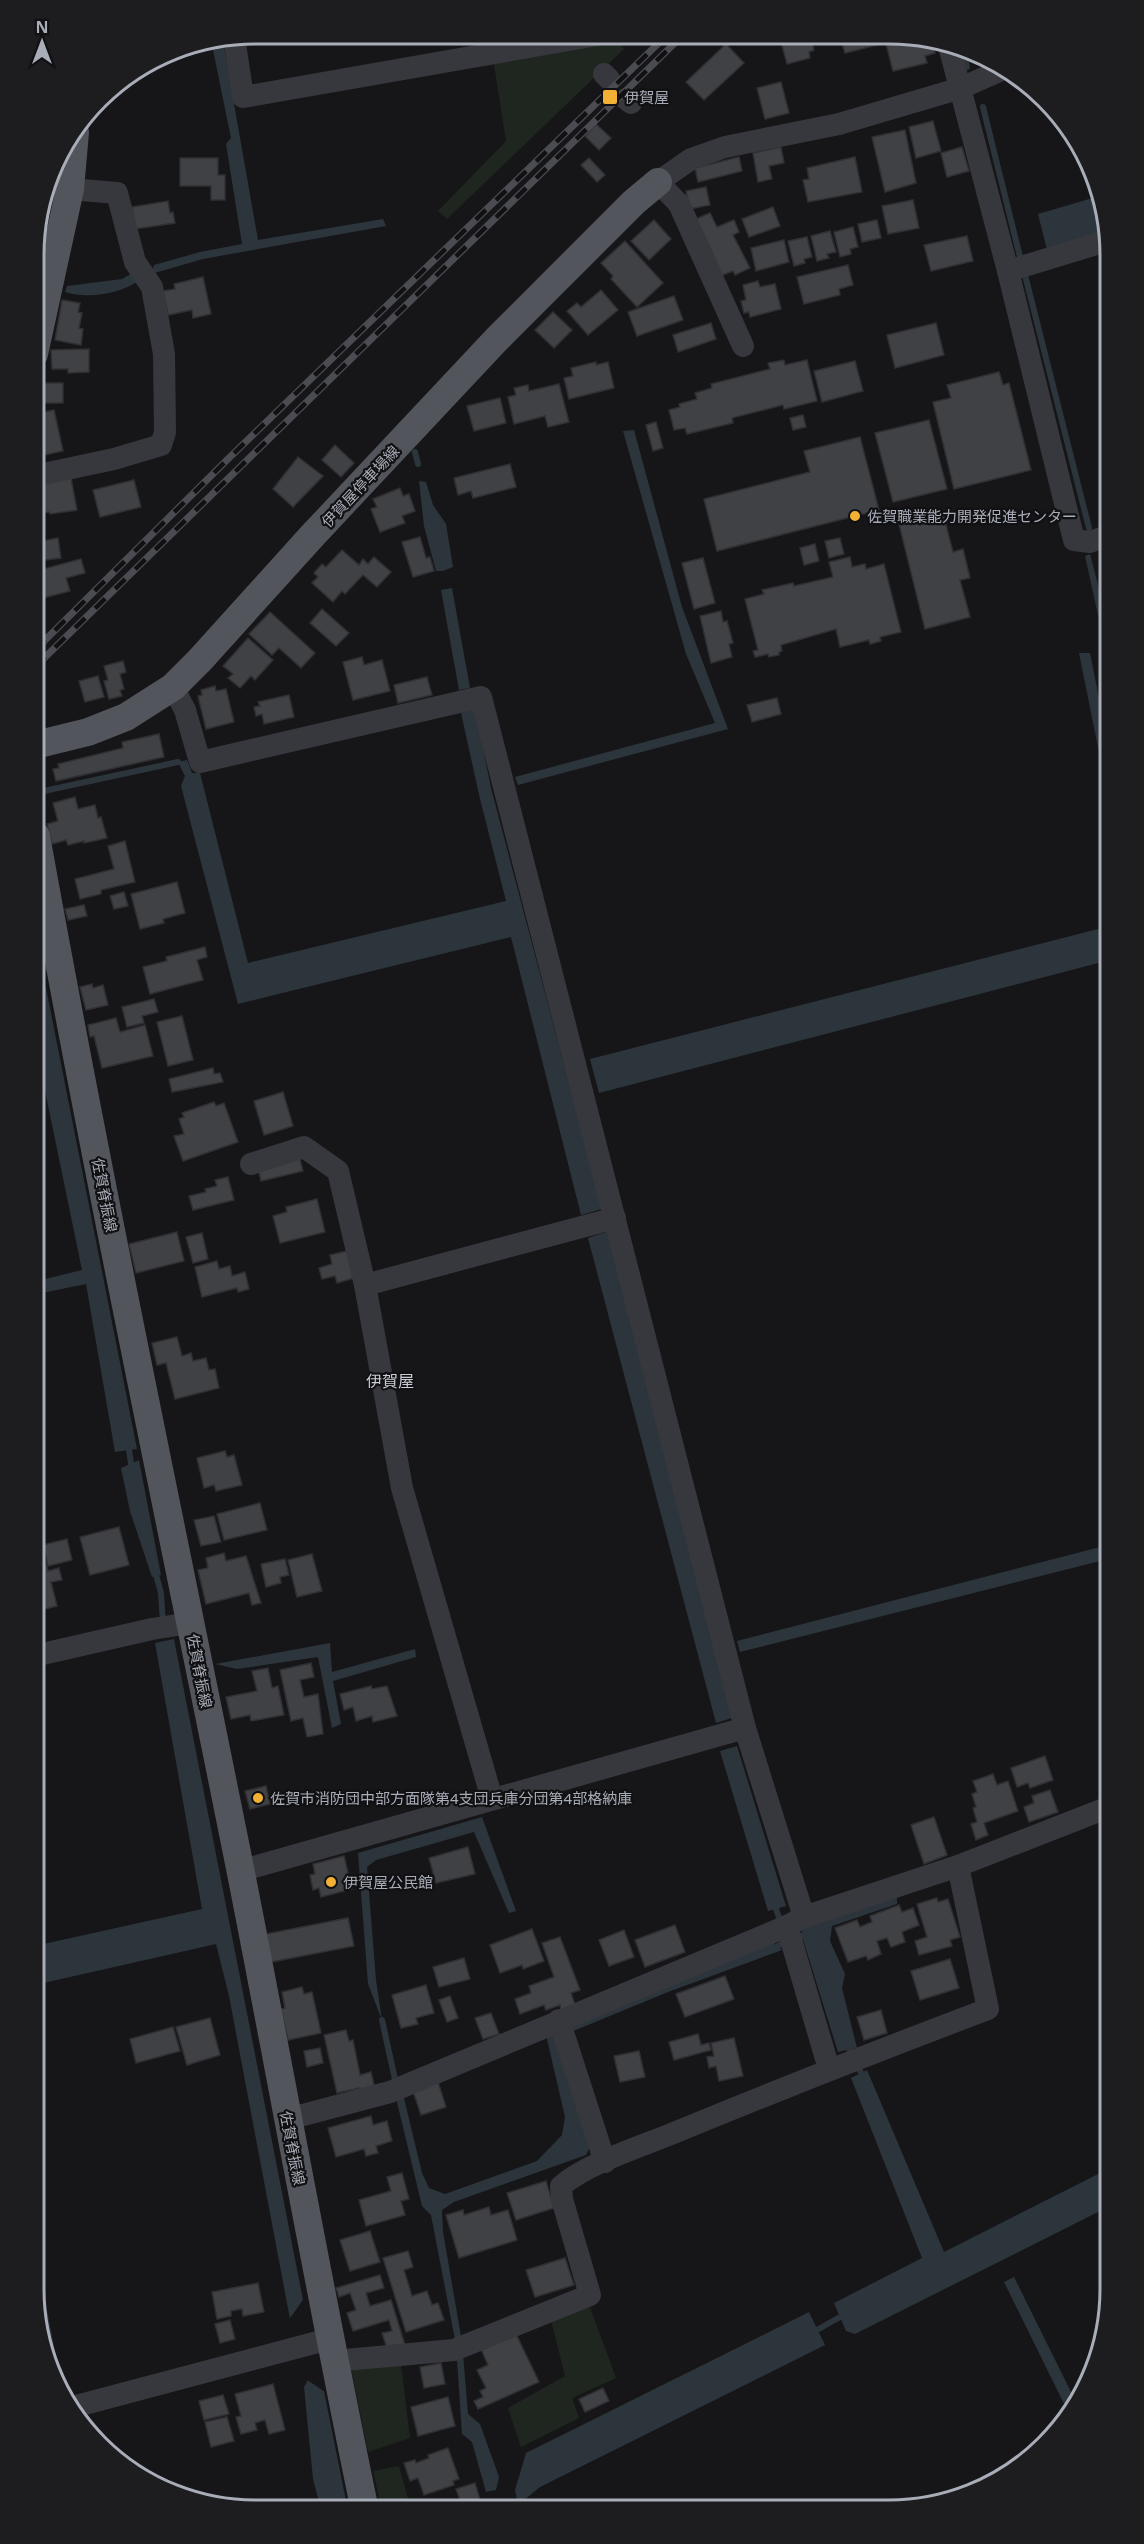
<svg xmlns="http://www.w3.org/2000/svg" width="1144" height="2544" font-family="'Noto Sans','Noto Sans JP',sans-serif">
  <rect width="100%" height="100%" fill="#161618"/>
  <g fill="#1e261f">
    <path d="M616,36l8,13 -177,170 -9,-8 68,-70 -13,-83z"/>
    <path d="M590,2307l26,71 -44,20 7,20 -58,29 -13,-39 57,-32 -14,-56z"/>
    <path d="M401,2364l9,74 -42,14 -17,-84z"/>
    <path d="M399,2466l11,40h-29l-8,-35z"/>
  </g>
  <g fill="#2c353c">
    <path d="M223,41l35,199 125,-21 3,7 -183,33 -52,15 3,-9 46,-13 42,-8 -16,-100 5,-6 -19,-93z"/>
    <path d="M1103,195v38l-56,17 -9,-36z"/>
    <path d="M134,272l3,10c-19,12 -49,17 -72,10l2,-6 55,-7z"/>
    <path d="M634,430l48,177 46,122 -210,56 -3,-8 200,-54 -29,-69 -63,-223z"/>
    <path d="M419,481l7,1 7,23 13,19 7,43 -10,4h-7l-12,-45z"/>
    <path d="M1090,554l15,57v36l-20,-91z"/>
    <path d="M452,588l18,100 -11,2 -18,-100z"/>
    <path d="M1079,653h11l15,75v54z"/>
    <path d="M475,708l16,80 111,421 -21,6 -70,-278 -273,67 -57,-218 4,-10 -7,-14 9,-2 5,13h8l48,190 258,-62 -26,-102 -19,-86z"/>
    <path d="M1106,927v34l-507,132 -9,-34z"/>
    <path d="M36,937l101,512 -22,3 -29,-168 -49,10v-13l45,-11 -46,-223z"/>
    <path d="M609,1231l126,486 -19,6 -128,-485z"/>
    <path d="M139,1460l22,115 -9,2 -22,-66 -9,-43z"/>
    <path d="M1108,1545v14l-368,93 -3,-11z"/>
    <path d="M174,1639l129,661 -3,5 19,83 5,3 23,115h-27l-7,-27 -9,-92 4,-7 -16,-65 -2,4 -61,-323 -13,-52 -177,40v-39l163,-36 -47,-266z"/>
    <path d="M330,1643l2,29 83,-23 1,8 -83,24 8,43 -9,4 -14,-71 -81,12 -22,-5z"/>
    <path d="M737,1746l49,160 -18,5 -48,-160z"/>
    <path d="M482,1817l34,94 -7,2 -35,-81 -98,28 -9,7 9,113 6,40 -14,-36 -10,-131z"/>
    <path d="M897,1895v9l-65,22 -2,15 15,33 -3,14 15,60 -19,4 -37,-119 4,-6z"/>
    <path d="M772,1941l10,9 -114,42 -97,40 -3,-9z"/>
    <path d="M552,2031l38,116 -4,8 -132,47 -12,8 1,22 19,110 6,72 12,10 19,53 -3,13 -10,2 -14,-50 -10,-8 -6,-89 -25,-130 -9,-9 -26,-108 7,-4 19,79 7,15 16,6 92,-33 25,-26 3,-18 -19,-82z"/>
    <path d="M867,2070l77,182 166,-84v38l-255,128 -9,-3 -12,-28 88,-45 -71,-180z"/>
    <path d="M40,2274l17,88 -9,4 -7,-19z"/>
    <path d="M1014,2277l63,127 -7,12 -66,-134z"/>
    <path d="M809,2312l16,33 -285,142 -22,18 -3,-15 11,-37z"/>
  </g>
  <path fill="#161618" d="M303,2300v5l21,86 -20,-13 -13,-57h-3z"/>
  <g fill="none" stroke-linecap="round" stroke-linejoin="round">
    <g stroke="#2c353c" stroke-width="6">
      <path d="M962,47l5,20"/>
      <path d="M983,107l38,154"/>
      <path d="M1024,271l65,257"/>
      <path d="M415,452l3,12"/>
      <path d="M44,791l134,-29"/>
      <path d="M129,1450l3,20"/>
      <path d="M155,1571l6,22 2,30"/>
      <path d="M776,1909l5,14"/>
      <path d="M778,1946l9,-6 15,-4"/>
      <path d="M382,2020l14,64"/>
      <path d="M849,2049l12,24"/>
      <path d="M817,2330l23,-13"/>
    </g>
  </g>
  <g fill="#404145" stroke="#303034" stroke-width="1.5">
    <path d="M789,36h22l3,14 -5,2 1,6 -23,6 -7,-26z"/>
    <path d="M840,37h35l2,8 -32,8z"/>
    <path d="M915,37h15l5,16 -10,3 2,7 -34,8 -7,-27z"/>
    <path d="M726,44l18,19 -40,37 -18,-18z"/>
    <path d="M781,82l8,31 -24,6 -8,-31z"/>
    <path d="M933,121l8,30 -25,7 -7,-31z"/>
    <path d="M596,124l15,14 -12,12 -14,-14z"/>
    <path d="M905,130l11,53 -31,9 -13,-55z"/>
    <path d="M781,147l3,16 -15,3 3,13 -14,3 -5,-29z"/>
    <path d="M962,147l7,24 -22,6 -6,-24z"/>
    <path d="M739,157l3,14 -44,11 -3,-14z"/>
    <path d="M855,157l7,35 -54,10 -5,-22 6,-1 -2,-11z"/>
    <path d="M180,158h38v17h7v25h-14v-14h-31z"/>
    <path d="M589,158l16,17 -8,7 -16,-17z"/>
    <path d="M706,187l4,18 -21,4 -3,-18z"/>
    <path d="M913,200l6,28 -31,6 -6,-28z"/>
    <path d="M168,201l2,12 3,-1 2,11 -40,6 -3,-22z"/>
    <path d="M773,207l7,19 -31,11 -7,-18z"/>
    <path d="M710,213l7,14 17,-7 5,12 -6,3 17,33 -15,7 -2,-4 -13,5 -24,-57z"/>
    <path d="M654,220l17,19 -22,21 -18,-19z"/>
    <path d="M877,220l4,18 -19,4 -4,-18z"/>
    <path d="M853,227l5,20 -8,2 1,5 -11,3 -6,-25z"/>
    <path d="M830,231l6,21 -9,2 2,4 -12,3 -6,-25z"/>
    <path d="M967,236l6,25 -42,10 -7,-26z"/>
    <path d="M807,237l5,20 -8,2 1,4 -11,3 -6,-25z"/>
    <path d="M784,240l5,22 -33,9 -5,-23z"/>
    <path d="M625,241l38,42 -26,24 -26,-28 2,-3 -12,-13z"/>
    <path d="M848,265l5,20 -14,4 1,6 -36,9 -7,-27z"/>
    <path d="M203,277l8,37 -18,4 -1,-8 -24,5 -5,-24 12,-2 -1,-5z"/>
    <path d="M758,281l2,6 15,-3 6,25 -31,8 -1,-5 -5,1 -3,-12 5,-1 -3,-15z"/>
    <path d="M601,290l17,20 -30,25 -21,-24 10,-8 4,4z"/>
    <path d="M674,296l9,24 -46,16 -9,-24z"/>
    <path d="M62,300l18,3 -2,9 4,1 -3,15 4,1 -2,16 -26,-5z"/>
    <path d="M553,312l19,18 -18,18 -19,-18z"/>
    <path d="M711,323l5,16 -38,13 -5,-17z"/>
    <path d="M936,323l8,32 -49,13 -8,-33z"/>
    <path d="M89,349v23l-21,1v-4h-16l-1,-19z"/>
    <path d="M784,360l1,5 22,-5 10,41 -33,8 -1,-4 -51,13 1,5 -46,11 -2,-6 -11,2 -5,-20 11,-3 -1,-3 18,-5 -2,-6 17,-5 -1,-4 59,-15 -2,-6z"/>
    <path d="M855,361l8,30 -41,11 -8,-31z"/>
    <path d="M596,362v3l12,-3 6,26 -45,11 -5,-21 9,-2 -2,-8z"/>
    <path d="M999,372l4,13 6,-2 22,87 -77,19 -21,-87 18,-4 -4,-13z"/>
    <rect x="42" y="383" width="21" height="20"/>
    <path d="M559,384l10,38 -21,5 -3,-11 -31,8 -6,-27 8,-2 -2,-7 14,-3 1,6z"/>
    <path d="M500,398l6,25 -32,8 -7,-25z"/>
    <path d="M54,410l9,41 -28,6 -1,-43z"/>
    <path d="M803,415l3,12 -13,3 -3,-12z"/>
    <path d="M929,420l18,69 -54,13 -18,-69z"/>
    <path d="M656,422l7,26 -10,3 -7,-26z"/>
    <path d="M860,437l19,73 -162,41 -13,-52 106,-27 -6,-21z"/>
    <path d="M335,445l19,18 -13,14 -19,-17z"/>
    <path d="M298,457l25,19 -30,31 -20,-18z"/>
    <path d="M510,464l6,23 -43,11 -2,-7 -13,4 -4,-17z"/>
    <path d="M71,478l6,32 -27,4 -1,-2 -12,2 -1,-5h-2v-25z"/>
    <path d="M134,480l7,27 -41,10 -7,-27z"/>
    <path d="M400,488l3,8 6,-2 6,17 -13,5 3,7 -25,9 -9,-23 6,-2 -4,-8z"/>
    <path d="M943,513l10,39 10,-3 7,29 -10,2 10,37 -45,12 -26,-105z"/>
    <path d="M420,537l6,21 4,-1 4,14 -21,6 -11,-35z"/>
    <path d="M58,538l3,20 -24,3 -2,-19z"/>
    <path d="M840,538l4,16 -15,4 -4,-17z"/>
    <path d="M815,544l4,17 -15,4 -4,-17z"/>
    <path d="M342,550l17,15 4,-6 5,5 6,-7 17,15 -14,15 -14,-12 -18,19 -3,-3 -9,11 -21,-19 6,-6 -4,-4 8,-9 4,3z"/>
    <path d="M850,557l2,10 13,-3 1,5 18,-5 17,68 -21,5 1,4 -11,3 -1,-4 -29,7 -4,-18 -55,16 1,6 -3,1v3l-10,2 -1,-3 -13,3 -2,-6 5,-1 -13,-51 19,-5 -2,-4 31,-7 1,3 39,-9 -4,-15z"/>
    <path d="M703,558l12,45 -21,6 -12,-46z"/>
    <path d="M81,559l4,14 -19,5 4,13 -27,7 -7,-27z"/>
    <path d="M322,609l27,24 -13,13 -26,-23z"/>
    <path d="M721,611l2,11 4,-1 6,22 -4,1 3,13 -21,6 -11,-47z"/>
    <path d="M39,612l3,14 -7,2v-15z"/>
    <path d="M270,612l45,41 -14,15 -22,-20 -7,7 -23,-21z"/>
    <path d="M248,638l25,22 -18,20 -4,-4 -11,12 -12,-10 5,-4 -10,-8z"/>
    <path d="M362,657l2,8 18,-5 8,31 -37,9 -10,-38z"/>
    <path d="M123,661l3,11 -6,2 4,15 -4,1 2,6 -13,3 -5,-18 4,-1 -4,-14z"/>
    <path d="M98,676l6,21 -19,5 -6,-21z"/>
    <path d="M427,677l5,18 -34,8 -4,-18z"/>
    <path d="M215,686l1,5 10,-2 8,33 -28,7 -8,-33 4,-1 -1,-5z"/>
    <path d="M289,695l5,22 -30,7 -2,-10 -6,2 -2,-9 6,-1 -2,-4z"/>
    <path d="M777,698l4,16 -29,8 -5,-17z"/>
    <path d="M159,734l5,23 -108,24 -3,-12 6,-1 -1,-4 65,-16 -1,-6z"/>
    <path d="M75,797l3,12 17,-4 3,13 3,-1 6,21 -23,5v-2l-16,4 -2,-5 -14,4 -5,-20 11,-3 -5,-18z"/>
    <path d="M125,841l10,41 -34,8v4l-21,5 -5,-20 39,-10 -6,-23z"/>
    <path d="M177,882l8,31 -22,6 1,4 -24,6 -9,-35z"/>
    <path d="M124,892l4,14 -14,3 -4,-13z"/>
    <path d="M84,905l3,11 -19,4 -3,-11z"/>
    <path d="M205,947l2,10 -10,3 6,20 -53,14 -7,-27 24,-6 -1,-4z"/>
    <path d="M92,984l1,4 10,-3 5,20 -22,5 -6,-23z"/>
    <path d="M154,999l4,13 -16,4 2,7 -17,4 -5,-20z"/>
    <path d="M182,1016l11,44 -25,6 -11,-44z"/>
    <path d="M116,1018l4,14 25,-7 8,31 -51,12 -8,-32 -4,1 -2,-12z"/>
    <path d="M213,1068l1,6 6,-1 3,9 -51,10 -3,-13z"/>
    <path d="M283,1092l10,34 -29,9 -10,-34z"/>
    <path d="M214,1102l2,4 8,-3 14,39 -55,19 -9,-25 10,-2 -5,-15 5,-2 -2,-4z"/>
    <path d="M299,1156l4,15 -42,10 -3,-14z"/>
    <path d="M228,1177l6,23 -41,10 -4,-14 17,-4 -1,-3 12,-3 -2,-6z"/>
    <path d="M317,1199l8,33 -45,11 -7,-27 14,-4 -1,-5z"/>
    <path d="M177,1232l7,29 -48,12 -7,-29z"/>
    <path d="M202,1233l6,26 -15,4 -7,-26z"/>
    <path d="M347,1251l7,27 -17,5 -2,-7 -13,3 -3,-11 13,-4 -2,-9z"/>
    <path d="M217,1261l2,8 11,-3 2,10 13,-4 4,17 -11,3 -1,-4 -35,9 -7,-30z"/>
    <path d="M177,1337l5,19 9,-3 2,8 13,-3 3,12 6,-1 4,19 -44,11 -9,-36 -9,2 -5,-22z"/>
    <path d="M225,1451l2,6 7,-2 8,30 -26,6 -2,-6 -10,3 -7,-30z"/>
    <path d="M260,1503l7,27 -43,10 -7,-26z"/>
    <path d="M214,1516l7,26 -20,4 -7,-26z"/>
    <path d="M119,1527l10,38 -39,10 -10,-38z"/>
    <path d="M67,1539l5,21 -24,6 -5,-21z"/>
    <path d="M42,1546l6,25 11,-3 3,12 -11,2 6,24 -19,5v-64z"/>
    <path d="M224,1553l2,8 20,-5 15,47 -9,2 -3,-12 -43,11 -8,-34 10,-2 -2,-10z"/>
    <path d="M312,1554l10,37 -25,6 -9,-37z"/>
    <path d="M285,1559l4,16 -9,2 1,6 -15,4 -5,-23z"/>
    <path d="M311,1663l3,14 -14,3 4,17 14,-3 5,40 -16,3 -4,-19 -12,3 -11,-51z"/>
    <path d="M268,1668l4,20 6,-2 6,29 -33,6 -1,-6 -19,4 -5,-22 31,-6 -5,-20z"/>
    <path d="M371,1686l1,3 15,-3 10,30 -24,6 -1,-6 -16,5 -3,-14 -9,3 -4,-16z"/>
    <path d="M1045,1756l8,24 -23,8 -2,-5 -11,4 -6,-19z"/>
    <path d="M993,1774l4,11 11,-4 10,30 -34,12 4,12 -12,5 -5,-16 6,-2 -4,-14 3,-1 -4,-13 5,-2 -4,-11z"/>
    <path d="M266,1786l4,18 -20,5 -5,-18z"/>
    <path d="M1050,1790l8,22 -29,10 -5,-15 10,-4 -2,-7z"/>
    <path d="M934,1817l13,38 -23,9 -13,-39z"/>
    <path d="M468,1847l7,27 -39,9 -7,-25z"/>
    <path d="M344,1856l8,33 -31,8 -2,-9 -6,2 -3,-15 5,-1 -2,-10z"/>
    <path d="M937,1898l1,4 10,-3 12,38 -10,3 2,6 -33,9 -4,-14 12,-4 -10,-33z"/>
    <path d="M899,1905l3,7 11,-4 6,17 -17,7 3,10 -14,5 -4,-9 -10,3 4,13 -13,6 -2,-4 -18,6 -13,-34 22,-8 3,7 12,-5 -2,-6z"/>
    <path d="M348,1918l6,28 -83,16 -5,-28z"/>
    <path d="M675,1925l10,27 -40,15 -10,-27z"/>
    <path d="M532,1929l12,32 -21,8 -1,-4 -22,8 -10,-28z"/>
    <path d="M624,1930l10,27 -25,9 -10,-26z"/>
    <path d="M560,1937l20,53 -9,3 4,12 -14,5 -1,-5 -14,5 -2,-5 -24,9 -5,-15 16,-6 -2,-7 25,-9 -12,-34z"/>
    <path d="M464,1958l6,21 -31,8 -6,-20z"/>
    <path d="M950,1959l9,29 -39,12 -9,-29z"/>
    <path d="M725,1976l9,23 -49,18 -9,-23z"/>
    <path d="M426,1985l8,28 -18,5 2,6 -17,4 -9,-33z"/>
    <path d="M302,1987l2,7 8,-2 9,41 -33,7 -7,-31 4,-1 -3,-16z"/>
    <path d="M450,1996l8,22 -11,4 -8,-22z"/>
    <path d="M881,2010l6,23 -23,7 -7,-23z"/>
    <path d="M491,2013l8,21 -16,5 -8,-21z"/>
    <path d="M210,2018l10,37 -33,10 -11,-38z"/>
    <path d="M173,2027l7,24 -44,12 -6,-24z"/>
    <path d="M346,2030l3,11 4,-1 7,35 11,-3 4,17 -14,4 -1,-5 -23,5 -13,-58z"/>
    <path d="M698,2034l3,11 8,-2 2,7 -37,10 -5,-18z"/>
    <path d="M734,2038l9,38 -24,5 -3,-15 -7,2 -2,-11 7,-1 -3,-13z"/>
    <path d="M320,2048l3,15 -16,4 -3,-16z"/>
    <path d="M639,2051l6,26 -25,5 -6,-26z"/>
    <path d="M438,2082l8,25 -25,8 -8,-24z"/>
    <path d="M371,2116l2,9 14,-4 5,20 -16,5 2,7 -12,3 -2,-7 -28,8 -8,-29z"/>
    <path d="M402,2173l7,26 -8,2 4,14 -39,11 -7,-26 32,-9 -4,-14z"/>
    <path d="M546,2181l8,27 -38,12 -9,-27z"/>
    <path d="M489,2207l2,8 17,-5 9,30 -58,18 -13,-43 17,-5 1,5z"/>
    <path d="M370,2231l10,31 -30,9 -10,-31z"/>
    <path d="M408,2251l5,16 -9,3 8,26 15,-5 5,14 6,-2 6,17 -38,12 -23,-74z"/>
    <path d="M565,2258l9,27 -39,12 -9,-27z"/>
    <path d="M380,2275l4,13 -18,5 4,13 21,-6 14,45 -17,6 -6,-18 10,-2 -3,-11 -36,11 -6,-18 9,-3 -6,-17 -11,4 -3,-9z"/>
    <path d="M258,2283l6,29 -21,4 -1,-7 -11,2v5l-14,3 -5,-27z"/>
    <path d="M230,2320l5,19 -15,4 -5,-19z"/>
    <path d="M516,2334l23,48 -61,27 -4,-8 9,-4 -3,-6 6,-3 -9,-18 11,-5 -7,-16z"/>
    <path d="M441,2363l4,21 -21,4 -4,-21z"/>
    <path d="M273,2384l12,46 -16,4 -4,-14 -10,3 2,7 -16,4 -5,-17 5,-1 -6,-22z"/>
    <path d="M603,2388l6,13 -24,11 -6,-13z"/>
    <path d="M223,2395l6,19 -25,6 -5,-19z"/>
    <path d="M448,2397l7,29 -37,10 -7,-29z"/>
    <path d="M227,2417l7,24 -23,6 -6,-25z"/>
    <path d="M448,2448l11,31 -6,2 1,4 -30,10 -6,-17 -8,3 -6,-18 11,-3 1,3 13,-5 -1,-3z"/>
    <path d="M475,2483l7,23h-20l-6,-17z"/>
  </g>
  <g fill="none" stroke-linecap="round" stroke-linejoin="round">
    <g stroke="#37383d" stroke-width="22">
      <path d="M234,37l9,60 354,-62"/>
      <path d="M948,42l60,229 66,269 16,2 14,-5"/>
      <path d="M604,74l5,5"/>
      <path d="M626,99l5,4"/>
      <path d="M1008,271l95,-29"/>
      <path d="M743,346l-64,-142 -21,-22 33,-23 34,-12 114,-23 122,-36 45,-20"/>
      <path d="M34,476l80,-17 47,-14 4,-13 -1,-78 -12,-67 -17,-25 -18,-69 -47,-4"/>
      <path d="M173,687l12,23 15,52 281,-65 264,1031 59,189"/>
      <path d="M251,1164l53,-17 34,24 27,114 37,203 90,311"/>
      <path d="M365,1285l250,-67"/>
      <path d="M38,1655l114,-26 38,-6"/>
      <path d="M240,1871l505,-143"/>
      <path d="M787,1926l42,143"/>
      <path d="M559,2020l46,142"/>
      <path d="M288,2119l102,-27 397,-166 17,-9 154,-51 151,-59"/>
      <path d="M334,2361l120,-11 136,-55 -28,-96 -1,-13c28,-24 85,-41 120,-56 102,-42 204,-82 307,-121l-30,-143"/>
      <path d="M69,2408l260,-69"/>
    </g>
    <g stroke="#53555c" stroke-width="28">
      <path d="M34,354l36,-165 5,-57"/>
      <path d="M35,745l53,-13 38,-15 47,-30 27,-27 112,-124 184,-196 138,-138 24,-20"/>
      <path d="M36,836c62,345 135,688 204,1032 42,213 80,426 124,638"/>
    </g>
    <defs>
      <g id="rail">
        <path d="M35,650l196,-194 435,-420"/>
        <path d="M35,667l647,-631"/>
      </g>
    </defs>
    <use href="#rail" stroke="#4a4c52" stroke-width="7"/>
    <use href="#rail" stroke="#111113" stroke-width="4.5" stroke-dasharray="14" stroke-linecap="butt"/>
  </g>
  <g fill="#f2b134" stroke="#111113" stroke-width="2">
    <rect x="602" y="89" width="16" height="16" rx="3"/>
    <circle cx="855" cy="516" r="6"/>
    <circle cx="258" cy="1798" r="6"/>
    <circle cx="331" cy="1882" r="6"/>
  </g>
  <g text-anchor="middle" dominant-baseline="central" stroke-width="4.5" stroke-linejoin="round" paint-order="stroke">
    <g font-size="15" fill="#a8adb8" stroke="#111113" text-anchor="start">
      <text x="624" y="97">伊賀屋</text>
      <text x="867" y="516">佐賀職業能力開発促進センター</text>
      <text x="270" y="1798">佐賀市消防団中部方面隊第4支団兵庫分団第4部格納庫</text>
      <text x="343" y="1882">伊賀屋公民館</text>
    </g>
    <g font-size="15" fill="#a8adb8" stroke="#111113">
      <text transform="translate(360 486) rotate(-47)">伊賀屋停車場線</text>
      <text transform="translate(105 1195) rotate(79)">佐賀脊振線</text>
      <text transform="translate(200 1671) rotate(79)">佐賀脊振線</text>
      <text transform="translate(293 2148) rotate(79)">佐賀脊振線</text>
    </g>
    <g font-size="16" fill="#c9ccd4" stroke="#111113">
      <text x="390" y="1381">伊賀屋</text>
    </g>
  </g>
  <path d="M0 0H1144V2544H0ZM255 44H889A211 211 0 0 1 1100 255V2289A211 211 0 0 1 889 2500H255A211 211 0 0 1 44 2289V255A211 211 0 0 1 255 44Z" fill="#1d1d20" fill-rule="evenodd"/>
  <path fill="none" stroke="#a8adb8" stroke-width="3" d="M255 44H889A211 211 0 0 1 1100 255V2289A211 211 0 0 1 889 2500H255A211 211 0 0 1 44 2289V255A211 211 0 0 1 255 44Z"/>
  <g transform="translate(42 42)" stroke="#111113" stroke-width="4.5" paint-order="stroke">
  <path d="M0-4.5L10 22L0 15L-10 22Z" fill="#a8adb8"/>
  <text y="-9" font-size="16" font-weight="bold" text-anchor="middle" fill="#a8adb8">N</text>
  </g>
</svg>
